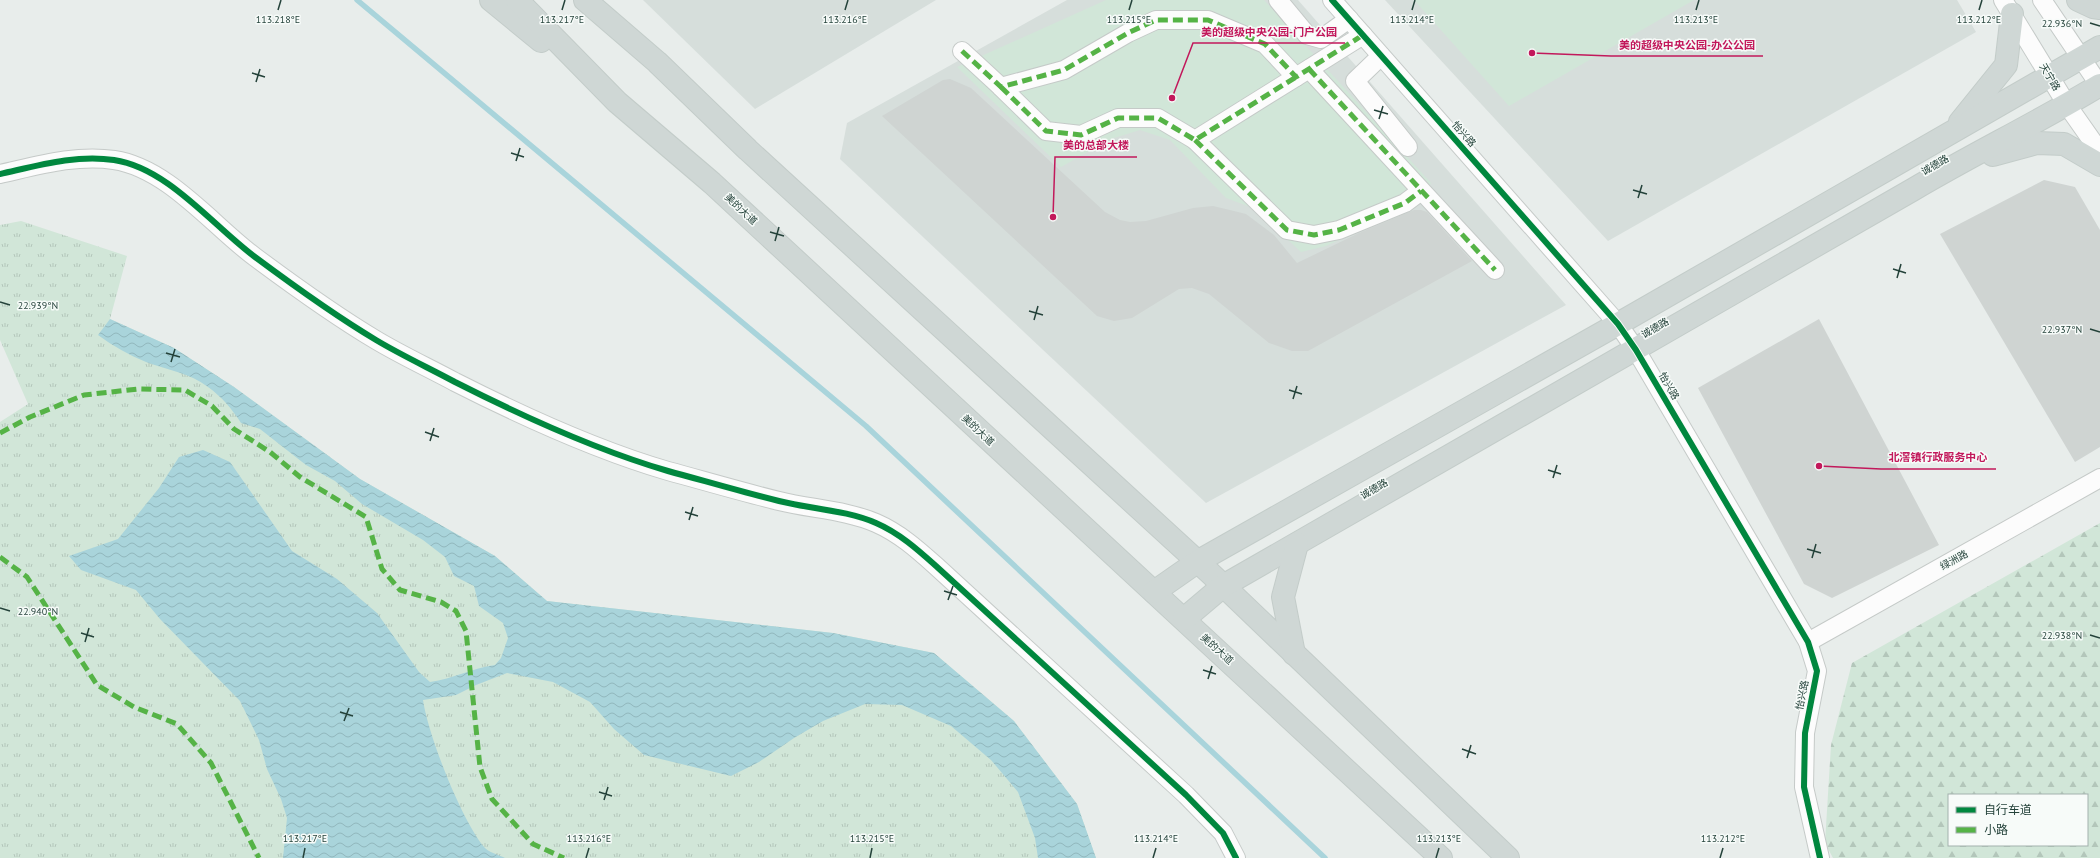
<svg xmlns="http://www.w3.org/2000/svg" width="2100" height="858" font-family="'PT Sans','Noto Sans SC',sans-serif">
  <defs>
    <pattern id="grass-tufts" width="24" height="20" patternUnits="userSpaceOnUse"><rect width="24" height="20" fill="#d1e6d8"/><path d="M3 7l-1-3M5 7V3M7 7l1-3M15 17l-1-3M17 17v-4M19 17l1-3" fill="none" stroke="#b3c6ba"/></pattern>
    <pattern id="forest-firs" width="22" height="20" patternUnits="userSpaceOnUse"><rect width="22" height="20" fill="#d1e6d8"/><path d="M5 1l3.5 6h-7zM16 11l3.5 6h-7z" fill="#b3c6ba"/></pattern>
    <pattern id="water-waves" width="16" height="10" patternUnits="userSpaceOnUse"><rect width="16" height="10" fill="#a9d4db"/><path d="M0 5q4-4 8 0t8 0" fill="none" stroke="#91b7bd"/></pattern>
  </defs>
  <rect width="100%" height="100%" fill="#e8edeb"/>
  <g fill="#d6dedb">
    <path d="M643,0h293l-181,109z"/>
    <path d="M1067,0h231l268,305 -360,198 -366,-344 7,-36z"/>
    <path d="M1385,0h572l19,32 -368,209z"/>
  </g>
  <path fill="url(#grass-tufts)" d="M21,221l106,35 -17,63 64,29 60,39 126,92 135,77 52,45 286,32 101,20 80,68 63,83 19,54h-1096v-436l28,-18 -28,-64v-115z"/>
  <path fill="url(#forest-firs)" fill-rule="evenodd" d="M2100,523v335h-267l-8,-15 6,-98 21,-82zM1949,795h138v50h-138z"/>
  <g fill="#d1e6d8">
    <path d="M1106,0h158l167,183 -13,20 -92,43 -25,6 -48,-44 -27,-10 -56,-58 -30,-10 -29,9 -50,28 -104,-100z"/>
    <path d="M1414,0h280l-185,106z"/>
  </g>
  <path fill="url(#water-waves)" d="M110,319l64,29 60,39 126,92 135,77 52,45 286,32 101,20 80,68 63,83 19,54h-58l-3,-20 -17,-46 -27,-32 -40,-34 -49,-21 -37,-1 -42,17 -29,17 -35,24 -28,14 -87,-21 -30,-26 -24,-27 -37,-20 -46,-9 -31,12 -20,10 -33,5c5,35 38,119 61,147 4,5 15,8 21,11h-222l4,-40 -6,-19 -14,-30 -8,-29 -19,-39 -80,-82 -24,-29 -55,-20 -12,-14 49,-17 41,-51 20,-31 24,-7 27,12 62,89 45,28 40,34 42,59 11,10c23,-3 42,-14 65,-17l6,-7 7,-20 -5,-15 -24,-17 -5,-20 -20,-10 -9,-19 -22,-17 -61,-36 -27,-23 -29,-16 -46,-36 -19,-6c-9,-14 -19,-26 -33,-36 -18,-14 -41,-17 -62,-25 -17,-7 -33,-16 -48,-27z"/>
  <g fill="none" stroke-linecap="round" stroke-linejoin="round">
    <path stroke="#a9d4db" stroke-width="5.5" d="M357,0l509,426 459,432"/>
  </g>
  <g fill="#cfd4d2">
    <path d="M950,79l21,9 134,124 15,8 10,2 16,-1 47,-13 20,-2 21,5 12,3 28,21 23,28 62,-30 55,-23h7l6,2 45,49 -164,90h-16l-23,-8 -60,-49 -17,-6 -13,1 -47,29 -18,3 -17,-5 -215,-200 61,-36z"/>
    <path d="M2044,180l31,7 25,43v217l-25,15 -135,-228z"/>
    <path d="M1819,319l120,226 -107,53 -28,-14 -106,-196z"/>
  </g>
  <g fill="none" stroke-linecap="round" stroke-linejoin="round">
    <defs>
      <g id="minor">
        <path d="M1278,0l29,35 14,4 28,-20"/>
        <path d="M1332,0l286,324 18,26 172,292 9,29 -12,62 -1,54 16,71"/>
        <path d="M2003,0l64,105 33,47"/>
        <path d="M2042,0l58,86"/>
        <path d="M962,51l39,36 63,-17 64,-37 28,-13h52l57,24 31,33 67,-42"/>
        <path d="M1381,56l-26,25 53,66"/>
        <path d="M1309,69l186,201"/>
        <path d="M1001,87l45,44 35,4 37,-17h40l37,22 101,-63"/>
        <path d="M1195,140l92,90 27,5 25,-5 66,-27 16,-12"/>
        <path d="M0,174c36,-8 76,-20 114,-14 54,8 99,66 141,97 39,29 79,58 121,83 25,15 53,28 79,42 67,34 141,68 213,89 37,10 74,21 111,30 32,8 67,9 97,22 23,10 41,26 60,43l250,229 37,38 13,25"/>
        <path d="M1808,642l292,-164"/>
      </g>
      <g id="major">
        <path d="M491,0l50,41"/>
        <path d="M517,0l100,102 95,81 729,675"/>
        <path d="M585,0l72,62 91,88 462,423 298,285"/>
        <path d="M2078,0l15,7 7,1"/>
        <path d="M1960,122l46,-57 6,-51"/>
        <path d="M1993,155l44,-12 27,1 36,21"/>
        <path d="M1154,592l43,-30 421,-238 482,-277"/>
        <path d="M1184,619l39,-33c231,-131 461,-264 691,-397 61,-36 125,-67 186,-104"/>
        <path d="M1294,654l-11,-57 14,-53"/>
      </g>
    </defs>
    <use href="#minor" stroke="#c5cac8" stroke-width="20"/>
    <use href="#major" stroke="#c3ccc9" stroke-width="24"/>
    <use href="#minor" stroke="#fcfcfc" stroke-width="18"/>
    <use href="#major" stroke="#cfd7d5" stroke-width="22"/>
    <g stroke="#55b346" stroke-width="5" stroke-dasharray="10 5" stroke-linecap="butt">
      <path d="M962,51l39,36 63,-17 64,-37 28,-13h52l57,24 31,33 67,-42"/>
      <path d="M1309,69l186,201"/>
      <path d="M1001,87l45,44 35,4 37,-17h40l37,22 101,-63"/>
      <path d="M1195,140l92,90 27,5 25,-5 66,-27 16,-12"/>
      <path d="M0,433l30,-16 54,-22 54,-6 47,1 27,16 22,23 36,23 30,25 66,40 16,52 18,21 41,12 15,9 10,20 14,136 12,32 41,45 31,14"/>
      <path d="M0,557l27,20 70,108 37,22 43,17 34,39 48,95"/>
    </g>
    <defs>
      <g id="cycleway">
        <path d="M1332,0l286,324 18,26 172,292 9,29 -12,62 -1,54 16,71"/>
        <path d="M0,174c36,-8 76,-20 114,-14 54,8 99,66 141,97 39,29 79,58 121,83 25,15 53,28 79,42 67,34 141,68 213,89 37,10 74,21 111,30 32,8 67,9 97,22 23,10 41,26 60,43l250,229 37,38 13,25"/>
      </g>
    </defs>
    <use href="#cycleway" stroke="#f7fbf9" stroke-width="8"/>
    <use href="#cycleway" stroke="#00873e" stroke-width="6"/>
  </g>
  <path fill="none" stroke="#24423a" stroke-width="1.5" d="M278,10l3,-10M562,10l3,-10M845,10l3,-10M1129,10l3,-10M1412,10l3,-10M1696,10l3,-10M1979,10l3,-10M2090,23l10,3M252,73l13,4M256,82l4,-13M1374,110l14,4M1379,119l4,-13M511,153l13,4M516,161l4,-13M1633,190l14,4M1638,198l4,-13M770,232l14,4M775,241l4,-14M1893,269l13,4M1897,278l4,-14M0,302l10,3M1029,311l14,4M1034,320l4,-14M2090,329l10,3M166,353l14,4M171,362l4,-13M1289,390l13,4M1293,399l4,-13M425,432l14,5M430,441l4,-13M1548,470l13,4M1553,478l4,-13M685,512l13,4M689,520l4,-13M1807,549l14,4M1812,558l4,-14M944,591l13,4M948,600l5,-14M0,608l10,3M81,633l13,4M2090,635l10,3M85,642l4,-14M1203,670l13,4M1208,679l4,-13M340,712l13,4M344,721l5,-13M1462,749l14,5M1467,758l4,-13M599,792l13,4M604,800l4,-13M303,858l2,-10M586,858l3,-10M870,858l2,-10M1153,858l3,-10M1436,858l3,-10M1720,858l3,-10"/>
  <g text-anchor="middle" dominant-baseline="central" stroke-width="3" stroke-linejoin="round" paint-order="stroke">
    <g font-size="10" fill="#24423a" stroke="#f7fbf9">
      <text transform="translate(2050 77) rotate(59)">天宁路</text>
      <text transform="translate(1464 134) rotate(49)">怡兴路</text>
      <text transform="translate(1935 165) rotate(-30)">诚德路</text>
      <text transform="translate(741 209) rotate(43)">美的大道</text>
      <text transform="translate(1655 328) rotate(-30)">诚德路</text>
      <text transform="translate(1669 386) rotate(60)">怡兴路</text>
      <text transform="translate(978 430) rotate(43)">美的大道</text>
      <text transform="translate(1374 489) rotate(-30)">诚德路</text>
      <text transform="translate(1954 560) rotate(-29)">绿洲路</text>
      <text transform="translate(1217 649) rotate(42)">美的大道</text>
      <text transform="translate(1802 695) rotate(-79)">怡兴路</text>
    </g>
  </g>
  <g font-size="10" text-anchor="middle" fill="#24423a" stroke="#f7fbf9" stroke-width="3" stroke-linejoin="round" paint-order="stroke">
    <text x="278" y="23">113.218°E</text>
    <text x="562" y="23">113.217°E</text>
    <text x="845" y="23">113.216°E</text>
    <text x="1129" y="23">113.215°E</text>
    <text x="1412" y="23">113.214°E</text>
    <text x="1696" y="23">113.213°E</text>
    <text x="1979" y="23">113.212°E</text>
    <text x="2062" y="27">22.936°N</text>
    <text x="38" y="309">22.939°N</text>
    <text x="2062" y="333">22.937°N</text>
    <text x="38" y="615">22.940°N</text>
    <text x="2062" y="639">22.938°N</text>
    <text x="305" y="842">113.217°E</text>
    <text x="589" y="842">113.216°E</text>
    <text x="872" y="842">113.215°E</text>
    <text x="1156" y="842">113.214°E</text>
    <text x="1439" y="842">113.213°E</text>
    <text x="1723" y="842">113.212°E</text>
  </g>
  <path fill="none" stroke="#c2185b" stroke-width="1.5" d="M1172 98L1193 43H1345M1532 53L1611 56H1763M1053 217L1055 157H1137M1819 466L1881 469H1996"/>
  <g fill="#c2185b" stroke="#f7fbf9" stroke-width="1.5">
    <circle cx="1172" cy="98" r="4"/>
    <circle cx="1532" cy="53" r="4"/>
    <circle cx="1053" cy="217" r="4"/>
    <circle cx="1819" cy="466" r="4"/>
  </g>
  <g font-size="11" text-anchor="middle" font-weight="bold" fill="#c2185b" stroke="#f7fbf9" stroke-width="3" stroke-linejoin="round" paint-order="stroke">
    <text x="1269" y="36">美的超级中央公园-门户公园</text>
    <text x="1687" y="49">美的超级中央公园-办公公园</text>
    <text x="1096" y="149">美的总部大楼</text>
    <text x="1938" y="461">北滘镇行政服务中心</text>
  </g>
  <rect x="1948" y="794" width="140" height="52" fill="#f7fbf9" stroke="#a3b1ad"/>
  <rect x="1956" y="807" width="20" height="6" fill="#00873e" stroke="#a3b1ad"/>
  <text x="1984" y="814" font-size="12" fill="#24423a">自行车道</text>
  <rect x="1956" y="827" width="20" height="6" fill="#55b346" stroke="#a3b1ad"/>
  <text x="1984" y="834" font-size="12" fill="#24423a">小路</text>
</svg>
